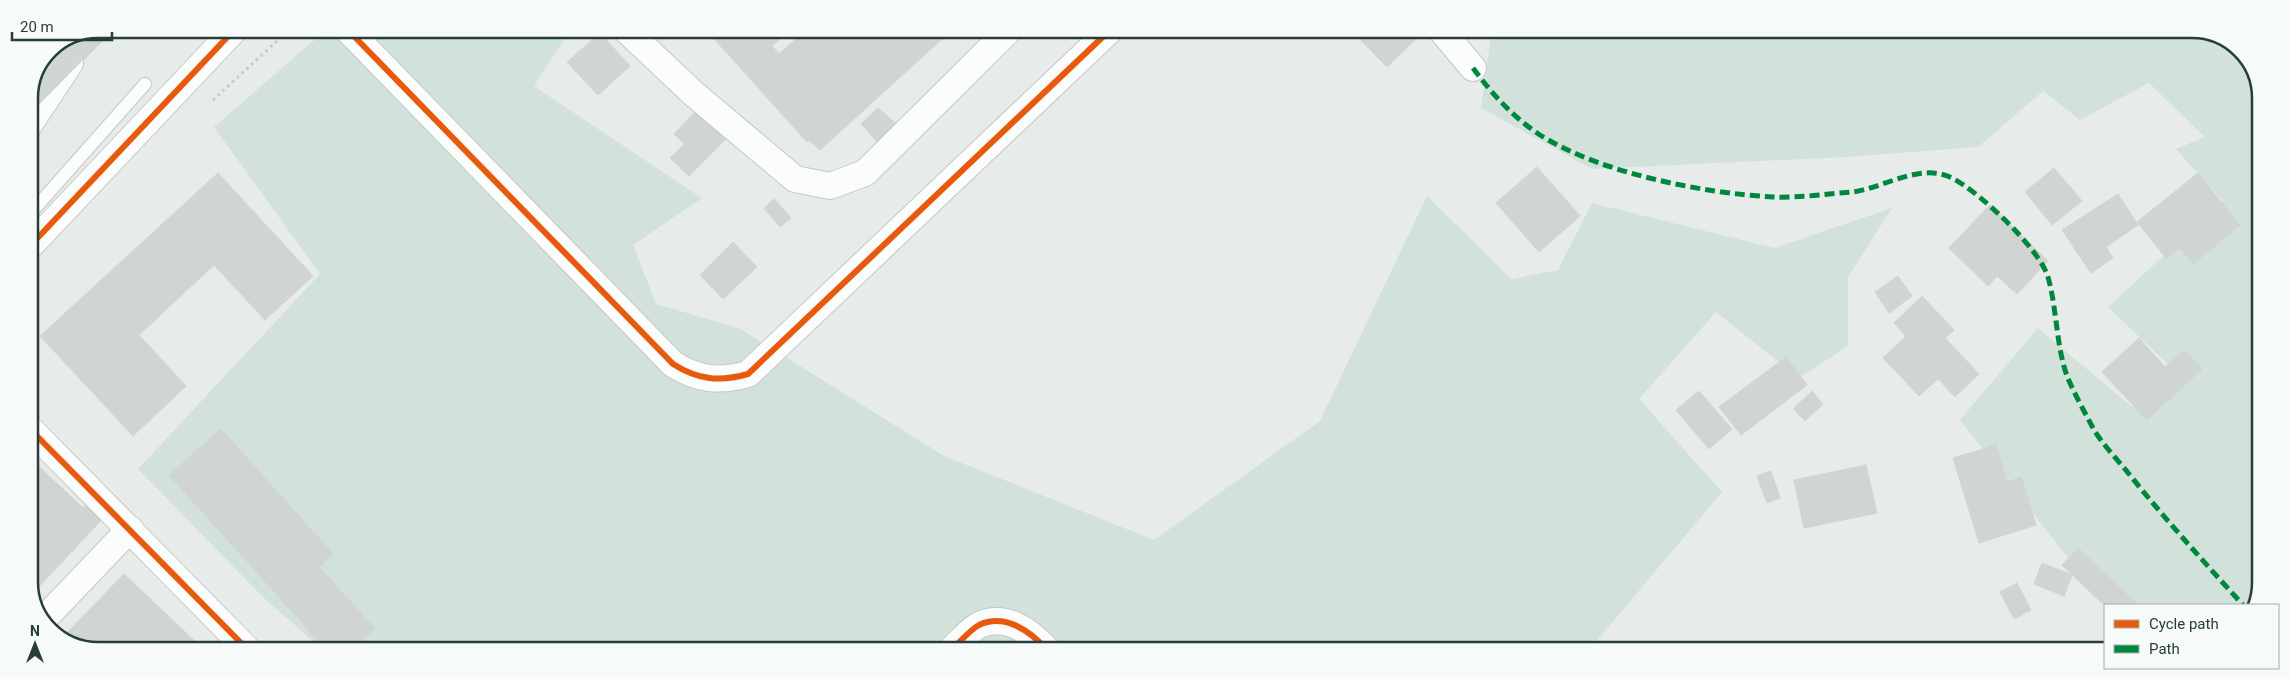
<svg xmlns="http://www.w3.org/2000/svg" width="2289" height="679" font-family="Roboto,sans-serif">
  <rect width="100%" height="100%" fill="#e7ebea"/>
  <g fill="#d2e2da">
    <path d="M327,29h244l-37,57 168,112 -69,47 23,59 83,24 205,128 210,84 166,-119 107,-225 84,83 47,-9 34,-67 182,45 118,-40 -44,69v69l-49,32 -83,-66 -77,87 83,93 -133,158 -1268,-2 -57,-50 -126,-129 182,-195 -106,-147z"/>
    <path d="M1497,30l712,1 34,22 17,40 -2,506 -4,6h-131l-58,-51 -105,-134 78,-92 94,79 39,-40 -63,-60 115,-106 -47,-52 29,-12 -56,-54 -69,37 -37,-29 -65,56 -132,10 -254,12 -111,-61 10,-72z"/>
  </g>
  <g fill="#d0d4d3" stroke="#d0d4d3">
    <path d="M709,29l81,1 -18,16 7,8 27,-24h146l-132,120 -11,-10 -2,2 -100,-111z"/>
    <path d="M1351,30h69l2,3 -35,34z"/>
    <path d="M600,33l30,33 -32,29 -31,-33z"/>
    <path d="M878,108l22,19 -19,19 -20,-22z"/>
    <path d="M698,109l29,29 -38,38 -19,-18 14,-14 -10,-10z"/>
    <path d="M1537,167l43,49 -41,36 -43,-49z"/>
    <path d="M2054,168l28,33 -30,24 -27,-33z"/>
    <path d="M218,173l95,103 -48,44 -51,-55 -75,70 47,51 -53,50 -93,-100z"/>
    <path d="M2198,173l42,52 -47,39 -13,-16 -14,10 -29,-36z"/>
    <path d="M2118,194l20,31 -32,22 7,11 -22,15 -29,-43z"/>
    <path d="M774,199l17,19 -11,9 -16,-19z"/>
    <path d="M1990,205l58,56 -31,33 -20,-18 -9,10 -39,-38z"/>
    <path d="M733,242l24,25 -34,32 -23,-24z"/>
    <path d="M1898,276l14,20 -23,17 -14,-21z"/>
    <path d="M1922,296l32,34 -9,8 34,36 -24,23 -17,-18 -19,17 -36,-38 23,-22 -12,-13z"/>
    <path d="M2139,338l26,29 19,-17 18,19 -55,51 -45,-48z"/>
    <path d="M1786,357l21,28 -66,50 -22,-28z"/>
    <path d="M1699,391l33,38 -23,20 -33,-39z"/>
    <path d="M1812,391l11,13 -18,17 -12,-12z"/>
    <path d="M221,429l112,125 -14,13 56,62 -22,19h-28l-156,-173z"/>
    <path d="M1996,445l11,37 14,-5 15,48 -57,18 -26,-85z"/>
    <path d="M29,457l54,51 10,-11 16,15 -77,82 -3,-8z"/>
    <path d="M1866,465l11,48 -73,15 -10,-48z"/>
    <path d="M1771,471l9,27 -13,5 -10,-27z"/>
    <path d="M2078,548l60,57 -33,1 -43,-41z"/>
    <path d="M2042,563l30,12 -8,21 -30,-12z"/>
    <path d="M124,574l78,74h-122l-17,-11z"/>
    <path d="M2017,583l14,27 -17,9 -14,-27z"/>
  </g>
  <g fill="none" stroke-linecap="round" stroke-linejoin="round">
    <defs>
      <path id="service" d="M29,215l116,-131"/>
      <g id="minor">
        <path d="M347,29l326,335c25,16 47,18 75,10l362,-344"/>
        <path d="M625,29l69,65 101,85 35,7 35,-13 144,-143"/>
        <path d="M1441,30l32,38"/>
        <path d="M29,125l41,-62"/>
        <path d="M29,247l206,-218"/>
        <path d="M29,428l217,220"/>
        <path d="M43,620l87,-91"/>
        <path d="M952,649c8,-7 18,-19 27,-24 26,-12 51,6 67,24"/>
      </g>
      <path id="primary" d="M30,94l62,-63"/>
    </defs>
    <use href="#service" stroke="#c4c8c7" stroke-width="14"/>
    <use href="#minor" stroke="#c4c8c7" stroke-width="28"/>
    <use href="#primary" stroke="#c3cac9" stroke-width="29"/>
    <path stroke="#c3caca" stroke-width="3" stroke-dasharray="2.5 4" stroke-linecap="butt" d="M213,100l77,-71"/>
    <use href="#service" stroke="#fbfcfc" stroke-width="12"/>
    <use href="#minor" stroke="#fbfcfc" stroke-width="26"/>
    <use href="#primary" stroke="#cfd6d5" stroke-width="28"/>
    <path stroke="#00873e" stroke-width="5" stroke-dasharray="10 5" stroke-linecap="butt" d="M1473,68c19,26 40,49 67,67 60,38 162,58 233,62 25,1 54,-3 79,-5 33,-4 69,-31 102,-13 27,15 85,69 94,98 9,32 8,68 19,99 7,17 17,35 26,52 9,16 24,31 36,46 36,45 75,88 114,131"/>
    <defs>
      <g id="cycleway">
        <path d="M347,29l326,335c25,16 47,18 75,10l362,-344"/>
        <path d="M29,247l206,-218"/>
        <path d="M29,428l217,220"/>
        <path d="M952,649c8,-7 18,-19 27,-24 26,-12 51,6 67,24"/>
      </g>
    </defs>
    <use href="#cycleway" stroke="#f6faf8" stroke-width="9"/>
    <use href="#cycleway" stroke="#e8590c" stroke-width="6"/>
  </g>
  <path d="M0 0H2289V679H0ZM98 38H2192A60 60 0 0 1 2252 98V582A60 60 0 0 1 2192 642H98A60 60 0 0 1 38 582V98A60 60 0 0 1 98 38Z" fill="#f6faf8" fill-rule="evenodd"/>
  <path fill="none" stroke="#263d3c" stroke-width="2.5" d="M98 38H2192A60 60 0 0 1 2252 98V582A60 60 0 0 1 2192 642H98A60 60 0 0 1 38 582V98A60 60 0 0 1 98 38Z"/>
  <rect x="2104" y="604" width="175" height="65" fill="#f6faf8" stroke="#a3aead"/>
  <rect x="2114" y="620" width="25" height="8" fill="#e8590c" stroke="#a3aead"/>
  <text x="2149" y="629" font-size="15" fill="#263d3c">Cycle path</text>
  <rect x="2114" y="645" width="25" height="8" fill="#00873e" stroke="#a3aead"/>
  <text x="2149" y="654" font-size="15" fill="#263d3c">Path</text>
  <g transform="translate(35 644)" stroke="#f6faf8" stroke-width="4" paint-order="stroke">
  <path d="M0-4L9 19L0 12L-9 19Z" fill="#263d3c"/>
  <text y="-8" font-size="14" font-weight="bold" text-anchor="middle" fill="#263d3c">N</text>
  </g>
  <path d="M12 32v8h100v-8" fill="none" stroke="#263d3c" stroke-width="2.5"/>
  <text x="20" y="32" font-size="15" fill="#263d3c" stroke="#f6faf8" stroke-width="4" paint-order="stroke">20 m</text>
</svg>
